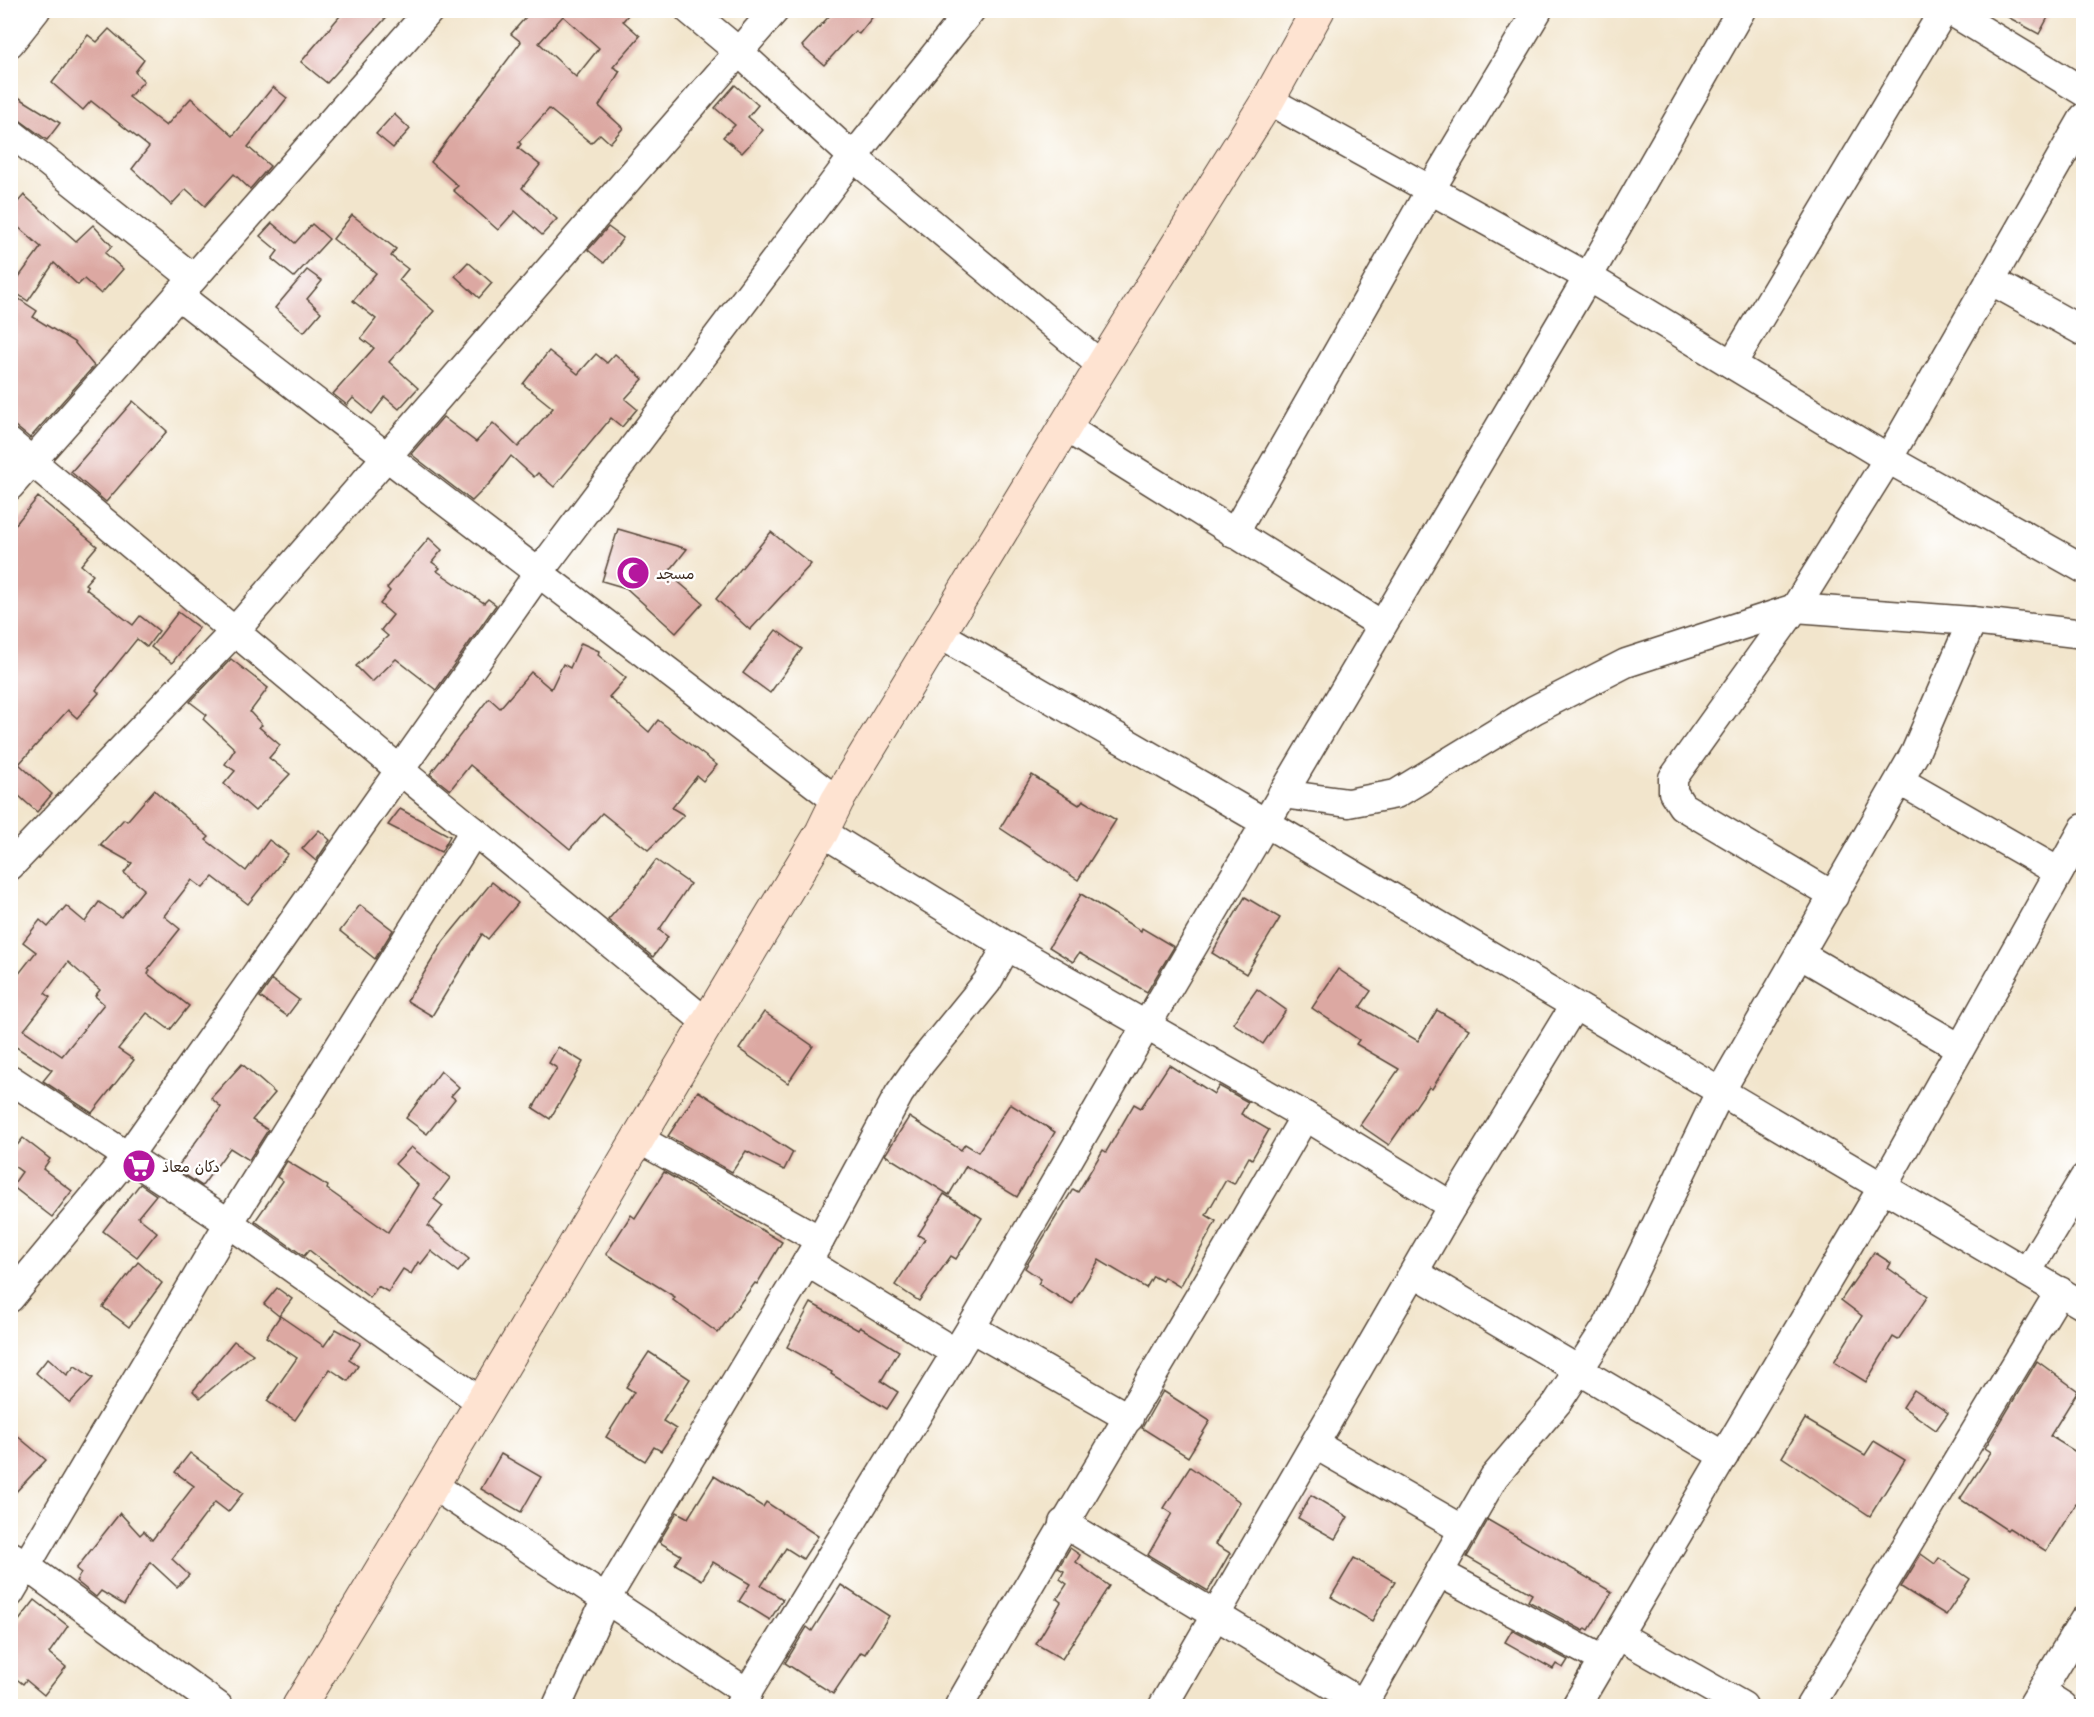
<svg xmlns="http://www.w3.org/2000/svg" width="2094" height="1717" font-family="Mali,'Playpen Sans Arabic',sans-serif">
  <rect width="100%" height="100%" fill="#fff"/>
  <filter id="ink" filterUnits="userSpaceOnUse"><feTurbulence type="fractalNoise" baseFrequency=".0167" numOctaves="2"/><feDisplacementMap in="SourceGraphic" scale="12" xChannelSelector="R" yChannelSelector="G"/><feConvolveMatrix kernelMatrix="1 2 1 2 8 2 1 2 1" color-interpolation-filters="sRGB"/></filter>
  <filter id="wash" filterUnits="userSpaceOnUse"><feTurbulence type="fractalNoise" baseFrequency=".008" numOctaves="4" result="noise"/><feDisplacementMap in="SourceGraphic" scale="24" xChannelSelector="R" yChannelSelector="G"/><feGaussianBlur stdDeviation="1.35" result="paint"/><feColorMatrix in="noise" values="0 0 0 0 0 0 0 0 0 0 0 0 0 0 0 0 0 1.4 0 .05"/><feComposite in="paint" operator="in"/></filter>
  <g filter="url(#wash)">
    <rect width="100%" height="100%" fill="#f2e5cc"/>
    <g id="blocks">
      <g fill="#dca8a2" fill-rule="evenodd">
        <path d="M345,10h48l-66,73 -26,-21z"/>
        <path d="M532,10h100l-9,11 17,15 -27,31 7,4 -21,35 24,22 -13,15 -10,-9 -9,9 -42,-34 -30,33 2,2 -3,4 22,17 -18,23 35,31 -15,16 -27,-24 -17,19 -45,-40 5,-4 -27,-24 90,-120 -10,-8zM563,16l36,32 -23,29 -37,-34z"/>
        <path d="M829,10h49l-19,24 -4,-3 -31,34 -22,-19 30,-33z"/>
        <path d="M1995,10h57l-13,24z"/>
        <path d="M109,29l35,31 -9,12 9,9 -15,16 37,29 25,-28 42,38 40,-49 14,11 -39,49 22,19 -20,23 -16,-15 -29,32 -19,-17 -15,16 -39,-36 17,-22 -58,-46 -8,9 -31,-27 36,-48 9,7z"/>
        <path d="M735,85l23,20 -10,12 15,13 -21,23 -19,-16 12,-12 -20,-17z"/>
        <path d="M10,92l50,31 -13,17 -37,-27z"/>
        <path d="M394,114l16,15 -17,19 -17,-14z"/>
        <path d="M24,195l52,46 17,-16 19,21 -7,7 18,16 -22,25 -17,-15 -6,6 -24,-22 -26,38 -18,-12 31,-42 -31,-27v-9z"/>
        <path d="M352,215l44,34 -5,7 17,13 -9,11 35,31 -45,51 29,26 -19,21 -14,-12 -13,17 -19,-16 -6,7 -14,-11 41,-46 -13,-10 15,-19 -23,-18 23,-28 -43,-34z"/>
        <path d="M272,223l23,20 17,-19 17,15 -35,38 -22,-18 6,-8 -18,-15z"/>
        <path d="M608,227l15,11 -19,25 -16,-13z"/>
        <path d="M468,262l24,21 -13,15 -24,-22z"/>
        <path d="M307,270l15,11 -15,18 14,13 -17,20 -29,-24z"/>
        <path d="M10,293l27,18 -4,6 41,25 20,24 -64,72 -20,-16z"/>
        <path d="M549,351l29,23 18,-20 11,9 8,-9 28,25 -18,20 12,10 -15,18 -11,-9 -57,69 -16,-14 -4,4 -23,-21 -20,26 -19,19 -61,-47 32,-37 33,25 17,-19 25,24 35,-39 -30,-24z"/>
        <path d="M133,401l34,30 -61,71 -35,-30z"/>
        <path d="M38,497l59,49 -16,19 12,10 -8,9 3,2 -2,3 47,36 7,-9 19,15 -12,16 -10,-8 -41,51 3,3 -22,25 -9,-8 -49,54 33,30 -15,18 -27,-24v-257z"/>
        <path d="M618,529l69,20 -19,24 35,30 -27,30 -50,-45 -24,-7z"/>
        <path d="M771,532l40,32 -61,66 -34,-31z"/>
        <path d="M429,538l13,12 -10,12 8,6 -3,3 47,32 4,-4 8,6 -60,85 -40,-31 -24,23 -16,-16 32,-30 -7,-6 12,-15 -13,-11 10,-13 -3,-3z"/>
        <path d="M178,612l21,16 -27,35 -21,-16z"/>
        <path d="M776,630l26,19 -32,44 -27,-20z"/>
        <path d="M581,643l18,8 -1,4 28,23 -17,19 40,35 9,-12 59,45 -14,16 -6,-5 -25,32 12,7 -36,35 -46,-37 -32,36 -100,-84 -20,25 -20,-16 59,-76 11,10 31,-36 20,17 12,-25 7,4z"/>
        <path d="M231,659l37,29 -18,24 12,13 -3,2 21,18 -11,13 21,16 -35,37 -31,-27 11,-13 -10,-7 10,-15 -32,-30 4,-4 -17,-13z"/>
        <path d="M1032,775l47,30 4,-5 33,20 -38,60 -78,-52z"/>
        <path d="M154,790l55,47 -3,3 40,31 23,-31 19,14 -40,50 -35,-27 -10,11 -11,-8 -28,36 16,13 -32,40 2,1 -2,4 41,32 -19,24 -23,-17 -29,36 16,11 -42,53 -49,-32 9,-11 -39,-25 -3,4v-64l26,-33 -13,-10 17,-22 8,7 18,-21 19,16 14,-20 22,15 23,-28 -20,-16 8,-10 -32,-18 24,-26 3,2zM68,962l32,28 -5,6 9,8 -42,52 -38,-26 26,-33 -5,-4z"/>
        <path d="M400,809l50,27 -9,16 -53,-27z"/>
        <path d="M319,830l11,10 -14,21 -14,-12z"/>
        <path d="M656,860l34,24 -31,46 9,7 -15,20 -45,-37 25,-29z"/>
        <path d="M492,882l26,21 -30,36 -6,-5 -50,82 -25,-15 36,-59z"/>
        <path d="M1081,894l60,37 1,-3 32,19 -27,45 -68,-39 -6,9 -24,-15z"/>
        <path d="M1245,897l35,21 -34,56 -34,-21z"/>
        <path d="M360,905l33,25 -18,29 -35,-28z"/>
        <path d="M1338,969l33,22 -11,16 58,34 19,-31 32,19 -37,60 -3,-2 -40,58 -29,-20 39,-56 -43,-25 3,-4 -47,-32z"/>
        <path d="M272,980l27,20 -12,16 -27,-19z"/>
        <path d="M1257,989l29,21 -23,34 -30,-21z"/>
        <path d="M764,1012l49,34 -25,37 -49,-34z"/>
        <path d="M558,1047l25,15 -33,57 -17,-11 24,-40 -8,-5z"/>
        <path d="M242,1064l33,29 -23,27 16,10 -19,30 -19,-12 -28,38 -26,-17 45,-62 -10,-9z"/>
        <path d="M1169,1065l45,29 5,-8 29,16 -7,12 28,16 -17,29 -3,-2 -15,27 -8,-4 -20,35 10,6 -36,66 -16,-10 -2,4 -9,-5 -7,12 -47,-28 -27,45 -34,-21 3,-5 -16,-11 48,-79 5,3 25,-42 3,2 28,-48 7,4z"/>
        <path d="M441,1071l18,16 -8,9 4,3 -28,35 -21,-16z"/>
        <path d="M698,1091l95,61 -9,18 -38,-19 -14,21 -64,-36z"/>
        <path d="M1010,1104l45,28 -38,65 -51,-31 -17,29 -64,-40 24,-38 52,33 4,-6 13,8z"/>
        <path d="M23,1138l27,21 -7,10 29,22 -20,26 -40,-31 10,-14 -12,-9v-9z"/>
        <path d="M411,1147l39,31 -16,21 9,7 -15,20 41,33 -11,13 -27,-21 -10,13 -3,-2 -7,12 -8,-5 -15,23 -10,-6 -8,12 -61,-48 -5,6 -49,-35 28,-40 -6,-4 10,-16 41,25 -1,3 61,43 30,-47 -23,-21z"/>
        <path d="M664,1172l118,70 -25,42 -2,-1 -37,50 -45,-33 2,-3 -69,-43 25,-39 4,3z"/>
        <path d="M140,1184l16,11 -18,22 19,15 -20,25 -34,-26z"/>
        <path d="M944,1194l38,24 -26,41 -5,-3 -32,45 -24,-16 30,-46 -7,-4z"/>
        <path d="M1874,1252l17,11 -3,5 40,28 -30,44 -5,-3 -27,45 -32,-20 28,-46 -21,-16z"/>
        <path d="M138,1262l24,21 -33,44 -26,-20z"/>
        <path d="M277,1288l15,11 -13,17 -15,-12z"/>
        <path d="M811,1303l47,27 2,-3 39,24 -18,30 17,11 -11,17 -56,-35 1,-2 -45,-25z"/>
        <path d="M280,1316l44,30 12,-17 25,14 -12,17 9,6 -10,15 -18,-12 -35,51 -28,-19 30,-43 -31,-21z"/>
        <path d="M234,1341l19,13 -53,44 -7,-7z"/>
        <path d="M649,1352l41,27 -27,42 13,8 -15,22 -7,-4 -9,14 -39,-24 28,-45 -8,-5z"/>
        <path d="M48,1358l19,17 8,-9 18,12 -23,25 -34,-30z"/>
        <path d="M2037,1361l41,30 -28,45 34,21v52l-8,-5 -30,47 -37,-23 -2,2 -47,-31 31,-47 -6,-4z"/>
        <path d="M1914,1390l34,23 -12,17 -33,-23z"/>
        <path d="M1163,1391l47,30 -22,36 -46,-29z"/>
        <path d="M1805,1419l60,36 9,-14 31,19 -35,56 -88,-59z"/>
        <path d="M10,1430l36,30 -36,38z"/>
        <path d="M190,1453l53,40 -15,19 -13,-10 -43,57 17,16 -12,12 -27,-25 -26,43 -23,-14 -5,6 -20,-16 5,-8 -5,-4 44,-56 20,22 4,-4 8,9 42,-54 -19,-14z"/>
        <path d="M501,1454l40,23 -20,35 -40,-23z"/>
        <path d="M1190,1467l50,35 -25,42 15,9 -22,38 -60,-36 24,-42 -8,-5z"/>
        <path d="M714,1476l49,31 3,-5 52,34 -15,23 -17,-11 -25,38 22,13 -13,21 -31,-19 11,-17 -37,-22 -11,18 -27,-16 6,-9 -22,-13 18,-30 11,6z"/>
        <path d="M1311,1495l37,22 -13,22 -37,-21z"/>
        <path d="M1488,1520l124,72 -23,38 -3,-2 -2,3 -56,-30 4,-7 -65,-37z"/>
        <path d="M1070,1548l10,7 -4,7 33,24 -47,73 -26,-15 25,-42 -4,-3 10,-15 -7,-5 4,-8 -6,-3z"/>
        <path d="M1921,1554l14,10 4,-6 31,21 -24,36 -45,-28z"/>
        <path d="M1354,1558l41,24 -23,39 -41,-24z"/>
        <path d="M841,1585l48,31 -24,38 -4,-2 -28,42 -48,-31 22,-36 5,4z"/>
        <path d="M35,1600l33,26 -19,27 17,14 -22,28 -18,-15 -3,4 -13,-10v-42z"/>
        <path d="M1512,1630l56,30 -5,8 -7,-4 -3,5 -48,-27z"/>
      </g>
    </g>
  </g>
  <g filter="url(#ink)">
    <use href="#blocks" fill-opacity="0" stroke="#564638" stroke-width="1.5"/>
    <g fill="none" stroke-linecap="round" stroke-linejoin="round">
      <defs>
        <g id="street">
          <path d="M689,10l50,42 114,105 249,209"/>
          <path d="M1949,10l135,82"/>
          <path d="M10,43l26,-33"/>
          <path d="M1268,100l320,177 300,182 196,110"/>
          <path d="M10,132l183,146"/>
          <path d="M1990,280l94,52"/>
          <path d="M178,295c218,171 440,337 659,506"/>
          <path d="M1732,364l212,-354"/>
          <path d="M1065,427l317,198"/>
          <path d="M10,443l391,328 305,251"/>
          <path d="M10,486l420,-476"/>
          <path d="M1234,534l195,-342 109,-182"/>
          <path d="M939,634l327,189 818,483"/>
          <path d="M1900,781l159,91"/>
          <path d="M1282,794l66,9 48,-9 138,-84 92,-47 169,-55 177,13 112,13"/>
          <path d="M822,832l185,114 298,170 147,90"/>
          <path d="M10,866l225,-235 540,-621"/>
          <path d="M1834,896l-152,-90 -9,-14v-14l122,-170 93,-149 196,-342"/>
          <path d="M1801,955l159,93"/>
          <path d="M10,1079l219,144 252,179"/>
          <path d="M637,1138l183,102"/>
          <path d="M807,1262l149,91"/>
          <path d="M2027,1272l57,-94"/>
          <path d="M1415,1273l309,183"/>
          <path d="M10,1298l118,-142 412,-585 313,-414 118,-147"/>
          <path d="M971,1328l158,90"/>
          <path d="M1316,1445l146,84"/>
          <path d="M434,1486l314,207"/>
          <path d="M1063,1523l300,181"/>
          <path d="M12,1556l206,150"/>
          <path d="M1440,1573l163,87"/>
          <path d="M10,1593l219,-370 245,-392"/>
          <path d="M1618,1635l125,71"/>
          <path d="M2041,1692l22,14"/>
          <path d="M557,1706l49,-107 214,-359 79,-146 22,-31 66,-81 20,-36"/>
          <path d="M739,1706l232,-378 175,-302 442,-749 153,-267"/>
          <path d="M959,1706c113,-198 232,-392 346,-590"/>
          <path d="M1163,1706l289,-500 122,-200"/>
          <path d="M1362,1706l132,-229 63,-74 51,-78 112,-233 195,-339 57,-132"/>
          <path d="M1576,1706l306,-518 202,-360"/>
          <path d="M1810,1706l250,-415"/>
          <path d="M2032,1706l52,-86"/>
        </g>
        <path id="secondary" d="M299,1706c177,-289 346,-584 523,-874l15,-31 265,-435 166,-266 50,-90"/>
      </defs>
      <use href="#street" stroke="#564638" stroke-width="31"/>
      <use href="#secondary" stroke="#564638" stroke-width="35"/>
      <use href="#street" stroke="#fff" stroke-width="28"/>
      <use href="#secondary" stroke="#fee3d1" stroke-width="33"/>
    </g>
  </g>
  <defs>
    <symbol id="mosque-disc" viewBox="-11 -11 22 22"><circle r="9.5" fill="#b5179e" stroke="#fff"/><path d="M3.5-4.9A6 6 0 1 0 3.5 4.9A5 5 0 1 1 3.5-4.9Z" fill="#fff"/></symbol>
    <symbol id="supermarket-disc" viewBox="-11 -11 22 22"><circle r="9.5" fill="#b5179e" stroke="#fff"/><path d="M-6-5.5h2.5l.6 2H6L4.5 2H-2.5L-4.4-4H-6ZM-1.5 3.2a1.3 1.3 0 1 0 .1 0ZM3 3.2a1.3 1.3 0 1 0 .1 0Z" fill="#fff"/></symbol>
  </defs>
  <g fill-rule="evenodd">
    <use href="#mosque-disc" x="614" y="554" width="38" height="38"/>
    <use href="#supermarket-disc" x="120" y="1147" width="38" height="38"/>
  </g>
  <g text-anchor="middle" dominant-baseline="central" stroke-width="5" stroke-linejoin="round" paint-order="stroke">
    <g font-size="15" fill="#3b2a1e" stroke="#fff" text-anchor="start">
      <text x="656" y="573">مسجد</text>
      <text x="162" y="1166">دكان معاذ</text>
    </g>
  </g>
  <rect width="2094" height="1717" fill="none" stroke="#fff" stroke-width="36"/>
</svg>
